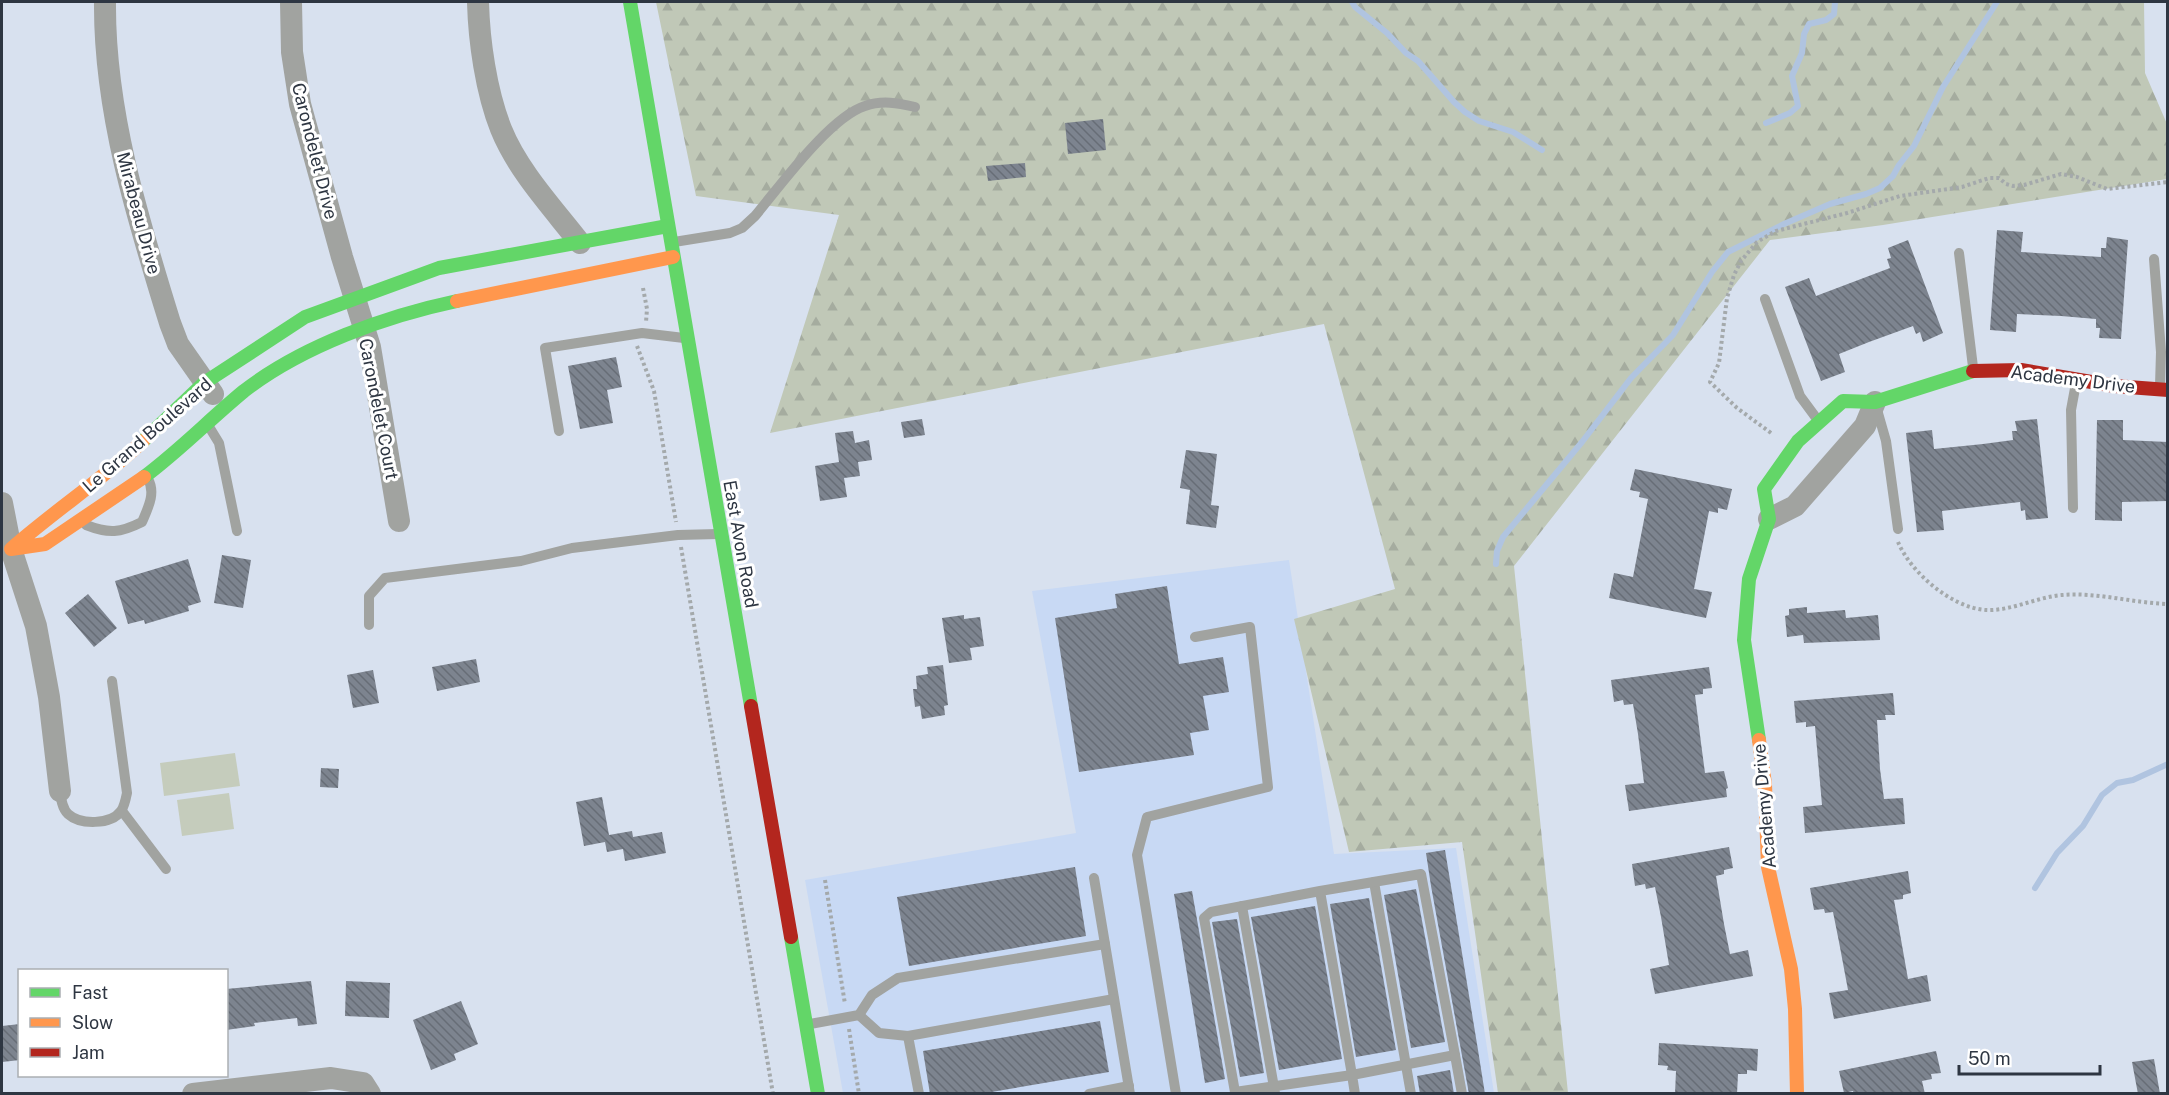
<svg xmlns="http://www.w3.org/2000/svg" width="2169" height="1095" font-family="'Public Sans',sans-serif">
  <defs>
    <pattern id="forest-firs" width="22" height="20" patternUnits="userSpaceOnUse" patternTransform="scale(1.5)"><rect width="22" height="20" fill="#c0c8b7"/><path d="M5 1l3.5 6h-7zM16 11l3.5 6h-7z" fill="#a5ac9f"/></pattern>
    <pattern id="building-back-hatch" width="6" height="6" patternUnits="userSpaceOnUse" patternTransform="scale(1.5)"><rect width="6" height="6" fill="#7d848f"/><path d="M-1 5l2 2M0 0l6 6M5-1l2 2" fill="none" stroke="#676d76"/></pattern>
  </defs>
  <rect width="100%" height="100%" fill="#d8e1ef"/>
  <path fill="#c8d9f4" d="M1289,560l45,294 122,-6 38,245h-651l-38,-213 271,-47 -44,-242z"/>
  <path fill="url(#forest-firs)" d="M656,2h1488l1,71 22,51v55l-284,46 -113,15 -256,326 54,527h-70l-36,-251 -113,10 -55,-233 101,-30 -71,-265 -554,109 69,-218 -143,-19z"/>
  <g fill="#c5ccbc">
    <path d="M235,753l5,33 -76,10 -4,-33z"/>
    <path d="M229,793l5,36 -52,7 -5,-36z"/>
  </g>
  <g fill="none" stroke-linecap="round" stroke-linejoin="round">
    <g stroke="#b0c4e0" stroke-width="6">
      <path d="M1352,2l3,5 32,26 19,20 12,8 36,41 11,10 14,9 34,11 29,18"/>
      <path d="M1766,123l24,-10 8,-7 -6,-30 10,-23 2,-19 5,-10 17,-4 8,-6 1,-12"/>
      <path d="M1496,564l1,-13 6,-14 79,-95 49,-64 42,-43 39,-63 16,-20 56,-28 46,-20 36,-10 14,-6 13,-12 6,-11 15,-19 29,-59 54,-85"/>
      <path d="M2035,888l22,-35 26,-27 19,-31 15,-12 16,-3 35,-16"/>
    </g>
  </g>
  <g fill="url(#building-back-hatch)">
    <path d="M1103,119l3,31 -38,4 -3,-31z"/>
    <path d="M1025,163l1,14 -38,4 -2,-15z"/>
    <path d="M1997,230l26,2 -2,20 80,5v-9h5l1,-11 21,3 -7,99 -22,-1 1,-10h-4v-9l-35,-3 -44,-2 -1,18 -26,-2z"/>
    <path d="M1908,240l35,93 -20,9 -3,-10 -4,2 -3,-8 -44,16 -30,12 6,18 -24,9 -36,-94 24,-9 7,18 74,-28 -3,-9 4,-1 -3,-10z"/>
    <path d="M616,357l6,30 -15,3 6,33 -33,6 -12,-63z"/>
    <path d="M922,419l3,16 -21,3 -3,-16z"/>
    <path d="M2037,419l11,99 -22,2 -1,-10 -4,1 -1,-9 -78,9 2,19 -27,2 -11,-99 26,-3 2,19 49,-5 30,-4 -1,-9h5l-2,-10z"/>
    <path d="M2097,420h26v20l45,2v59l-46,1v19l-27,-1z"/>
    <path d="M853,431l2,12 14,-3 3,20 -14,2 2,14 -16,2 3,19 -27,4 -5,-35 24,-4 -4,-29z"/>
    <path d="M1186,450l31,4 -6,51 8,1 -3,22 -30,-4 4,-34 -10,-2z"/>
    <path d="M1635,469l97,20 -5,21 -9,-2v5l-9,-2 -15,78 18,3 -6,26 -97,-20 5,-25 19,4 15,-78 -9,-2 1,-5 -10,-2z"/>
    <path d="M222,555l29,5 -8,48 -29,-5z"/>
    <path d="M188,559l13,43 -13,4 1,5 -44,13 -1,-4 -16,4 -13,-43z"/>
    <path d="M1167,586l12,78 44,-7 6,35 -26,4 6,34 -19,3 4,22 -115,17 -24,-154 62,-10 -2,-14z"/>
    <path d="M88,594l29,34 -23,19 -29,-34z"/>
    <path d="M1807,607v6l38,-3 1,8 32,-3 2,25 -76,3 -1,-8 -16,2 -2,-21 4,-1v-6z"/>
    <path d="M964,615v4l16,-2 4,29 -14,2 2,12 -23,3 -7,-45z"/>
    <path d="M476,659l4,23 -43,9 -5,-24z"/>
    <path d="M943,665l5,40 -4,1 1,9 -23,4 -2,-13 -5,1 -2,-18h4l-1,-13 12,-2 -1,-7z"/>
    <path d="M1709,667l3,21 -9,1v5l-8,1 6,48 4,30 19,-2 4,17 -2,1 1,8 -98,14 -4,-26 19,-2 -6,-49 -5,-30 -9,1 -1,-5 -9,2 -3,-22z"/>
    <path d="M373,670l6,33 -26,5 -6,-33z"/>
    <path d="M1893,693l2,22h-10l1,5h-9l3,49 4,30 19,-1 2,26 -100,9 -2,-26 19,-2 -7,-79 -9,1v-5l-10,1 -2,-22z"/>
    <path d="M321,768l18,1 -1,19 -18,-1z"/>
    <path d="M602,797l7,38 23,-4 1,6 29,-5 4,21 -41,8 -2,-12 -16,3 -2,-10 -21,4 -8,-44z"/>
    <path d="M1729,847l4,21 -9,2v4l-8,2 8,48 6,30 18,-4 5,26 -98,18 -5,-25 19,-4 -8,-48 -6,-30 -9,2 -1,-5 -10,2 -3,-22z"/>
    <path d="M1445,850l33,200 7,44h-16l-38,-208 -5,-33z"/>
    <path d="M1075,867l11,69 -177,30 -12,-69z"/>
    <path d="M1908,871l3,22 -8,2v4l-9,1 14,79 19,-4 4,26 -97,18 -5,-26 19,-3 -9,-48 -6,-30 -8,1 -1,-4 -10,1 -4,-22z"/>
    <path d="M1416,889l29,153 -34,6 -27,-153z"/>
    <path d="M1192,891l33,188 -20,4 -31,-189z"/>
    <path d="M1369,898l27,152 -40,7 -26,-153z"/>
    <path d="M1315,906l27,153 -63,11 -28,-153z"/>
    <path d="M1237,919l27,154 -24,4 -28,-155z"/>
    <path d="M311,981l6,43 -19,2 -1,-8 -43,5 1,3 -29,4v-41z"/>
    <path d="M346,981l44,2 -1,35 -44,-2z"/>
    <path d="M461,1001l17,43 -24,10 2,6 -25,10 -18,-50z"/>
    <path d="M1100,1021l9,51 -129,22h-50l-7,-43z"/>
    <path d="M20,1024v36l-18,2v-36z"/>
    <path d="M1659,1043l99,6 -1,22 -10,-1v4h-9l-1,20h-62l1,-23 -9,-1 1,-4 -10,-1z"/>
    <path d="M1936,1051l5,22 -10,1 1,5 -10,2 3,13h-71l-1,-3 -9,2 -5,-22z"/>
    <path d="M2154,1059l6,35h-22l-6,-32z"/>
    <path d="M1450,1070l4,24h-34l-3,-18z"/>
  </g>
  <g fill="none" stroke-linecap="round" stroke-linejoin="round">
    <g stroke="#a4a9ab" stroke-width="4" stroke-dasharray="3 3" stroke-linecap="butt">
      <path d="M643,288l4,21 -1,13"/>
      <path d="M637,346l17,45 22,131"/>
      <path d="M1771,433l-34,-25 -27,-26 9,-19 8,-65 7,-23 7,-14 16,-19 19,-11 71,-18 53,-17 62,-9 27,-9h10l7,6 7,2 11,-1 37,-11 16,3 30,12 61,-7"/>
      <path d="M1898,542c13,31 54,66 88,68 26,1 51,-13 76,-15 35,-3 71,8 106,9"/>
      <path d="M681,547l92,547"/>
      <path d="M825,880l20,124"/>
      <path d="M849,1029l10,65"/>
    </g>
    <g stroke="#a1a3a0" stroke-width="10">
      <path d="M674,242l56,-9 12,-5 13,-12c25,-30 75,-99 110,-110 17,-6 33,-3 50,1"/>
      <path d="M1959,253l14,114"/>
      <path d="M2154,259l7,93 -1,34"/>
      <path d="M1765,299l35,97 17,23"/>
      <path d="M1876,406l10,35 12,88"/>
      <path d="M208,425l11,18 18,88"/>
      <path d="M559,431l-14,-83 97,-15 42,5"/>
      <path d="M2073,508l-2,-98 5,-27"/>
      <path d="M86,525c23,9 34,8 56,-3 6,-14 14,-29 6,-43"/>
      <path d="M369,625v-29l16,-18 136,-17 51,-13 106,-13 40,-1"/>
      <path d="M60,791c1,8 2,17 8,23 12,11 43,11 53,-3 3,-4 5,-13 6,-18l-15,-112"/>
      <path d="M122,811l44,58"/>
      <path d="M1094,878l36,216"/>
      <path d="M1374,882l37,212"/>
      <path d="M1320,891l-109,21 -7,6 31,174 117,-17 103,-20 -34,-181 -101,17 32,184 3,19"/>
      <path d="M1242,906l33,187"/>
      <path d="M859,1015l20,18 29,3"/>
      <path d="M810,1024l49,-9 13,-20 26,-17 207,-34"/>
      <path d="M1455,1055l7,39"/>
      <path d="M919,1094l-11,-58 206,-37"/>
      <path d="M1089,1094l40,-8"/>
      <path d="M1176,1094l-39,-239 10,-38 121,-30 -18,-160 -55,10"/>
    </g>
    <g stroke="#a1a3a0" stroke-width="22">
      <path d="M105,2c-1,109 33,218 65,321l8,21 35,50"/>
      <path d="M291,2l1,50 8,52 42,153 28,90 29,174"/>
      <path d="M478,2c1,39 8,89 23,127 17,42 51,78 79,114"/>
      <path d="M2,503l9,46 25,77 13,71 11,94"/>
      <path d="M1769,519l26,-13 70,-80 10,-24"/>
      <path d="M193,1094l138,-16 32,5 7,11"/>
    </g>
    <g stroke="#63d668" stroke-width="14">
      <path d="M630,2l121,704"/>
      <path d="M143,441l61,-58 101,-66 134,-49 229,-42"/>
      <path d="M144,477c35,-26 66,-58 100,-86 58,-45 142,-75 213,-90"/>
      <path d="M1759,740l-15,-100 5,-61 20,-60 -5,-30 34,-48 45,-40 32,1 98,-31"/>
      <path d="M791,937l27,157"/>
    </g>
    <g stroke="#ff974d" stroke-width="14">
      <path d="M457,301l216,-44"/>
      <path d="M143,441c-41,39 -89,70 -132,108l34,-5 99,-67"/>
      <path d="M1759,740l6,44 3,83 23,102 4,40 2,85"/>
    </g>
    <g stroke="#b3261e" stroke-width="14">
      <path d="M1973,371l48,-1 94,16 53,4"/>
      <path d="M751,706l40,231"/>
    </g>
  </g>
  <g text-anchor="middle" dominant-baseline="central" stroke-width="6" stroke-linejoin="round" paint-order="stroke">
    <g font-size="18" fill="#2e3642" stroke="#fff">
      <text transform="translate(315 151) rotate(76)">Carondelet Drive</text>
      <text transform="translate(139 213) rotate(75)">Mirabeau Drive</text>
      <text transform="translate(2073 379) rotate(7)">Academy Drive</text>
      <text transform="translate(379 409) rotate(79)">Carondelet Court</text>
      <text transform="translate(147 435) rotate(-41)">Le Grand Boulevard</text>
      <text transform="translate(741 544) rotate(80)">East Avon Road</text>
      <text transform="translate(1764 806) rotate(-95)">Academy Drive</text>
    </g>
  </g>
  <rect width="2169" height="1095" fill="none" stroke="#2e3642" stroke-width="6"/>
  <rect x="18" y="969" width="210" height="108" fill="#ffffff" stroke="#abafb3" stroke-width="1.5"/>
  <rect x="30" y="988" width="30" height="9" fill="#63d668" stroke="#abafb3" stroke-width="1.5"/>
  <text x="72" y="999" font-size="18" fill="#2e3642">Fast</text>
  <rect x="30" y="1018" width="30" height="9" fill="#ff974d" stroke="#abafb3" stroke-width="1.5"/>
  <text x="72" y="1029" font-size="18" fill="#2e3642">Slow</text>
  <rect x="30" y="1048" width="30" height="9" fill="#b3261e" stroke="#abafb3" stroke-width="1.5"/>
  <text x="72" y="1059" font-size="18" fill="#2e3642">Jam</text>
  <path d="M1959 1065v9h141v-9" fill="none" stroke="#2e3642" stroke-width="3"/>
  <text x="1968" y="1065" font-size="18" fill="#2e3642" stroke="#ffffff" stroke-width="4.5" paint-order="stroke">50 m</text>
</svg>
